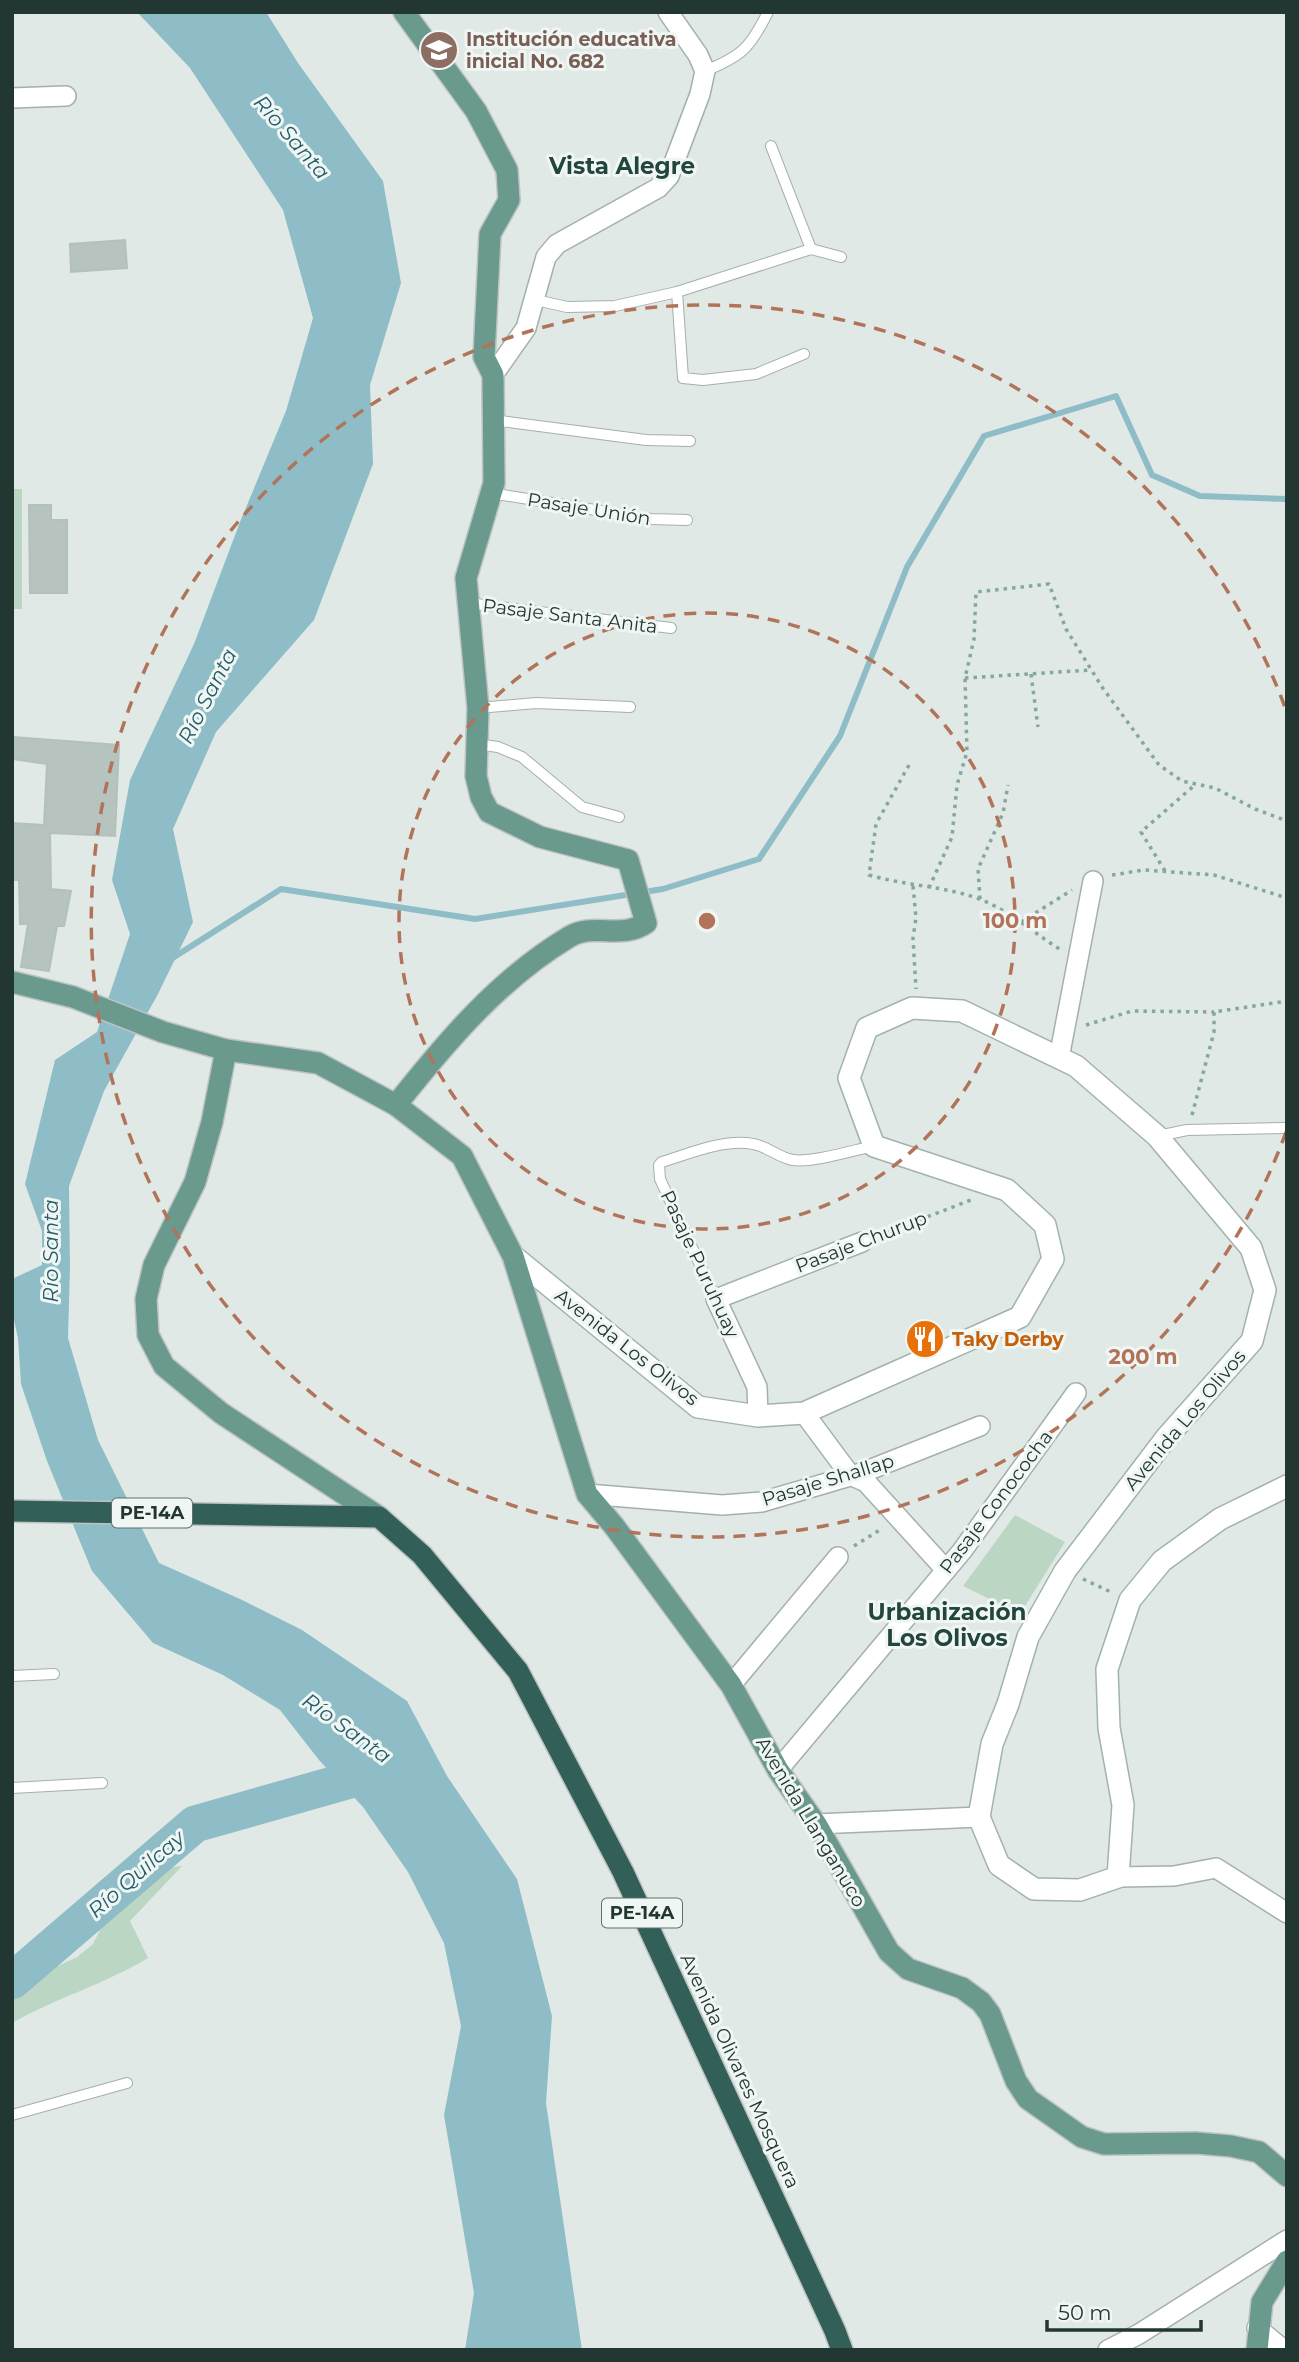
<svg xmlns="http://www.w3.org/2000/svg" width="1299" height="2362" font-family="Montserrat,sans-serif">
  <rect width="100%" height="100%" fill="#e0e9e5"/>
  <g fill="#bbd7c4">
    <rect x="12" y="489" width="10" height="120"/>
    <path d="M1015,1515l50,27 -45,72 -57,-28z"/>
    <path d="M182,1866l-52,55 18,37c-43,26 -92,40 -136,65v-35l65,-31 16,-13 7,-14 39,-46 18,-15z"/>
  </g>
  <path fill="#8ebdc7" d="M137,12h129l32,51 85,118 18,102 -31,102 3,79 -59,156 -98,112 -43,97 20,93 -35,72 -54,97 -35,95 1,82 -2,70 30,102 61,123 81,36 62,31 105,71 40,75 70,103 35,137 -6,87 36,247h-117l9,-57 -30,-178 17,-89 -17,-83 -36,-71 -45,-65 -44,-47 -39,-50 -57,-35 -70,-32 -61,-72 -45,-110 -26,-77 -3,-46 -6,-27v-32l30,-14v-34l-17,-47 30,-124 42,-28 33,-98 -18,-54 18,-100 64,-136 46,-122 46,-111 27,-93 -30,-108 -93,-142z"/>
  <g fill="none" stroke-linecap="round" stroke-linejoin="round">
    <path stroke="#8ebdc7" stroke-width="6" d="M171,959l110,-70 194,30 188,-30 96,-30 81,-123 67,-169 77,-131 132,-40 36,79 48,21 87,3"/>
    <path stroke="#8ebdc7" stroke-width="37" d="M12,1981l183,-157 194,-55"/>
  </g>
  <g fill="#b6c3be" stroke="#b3c1bc" stroke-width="2">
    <path d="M125,240l2,28 -56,4 -1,-28z"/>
    <path d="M29,505h22v15h16v73h-37z"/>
    <path d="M12,737l107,8 -4,91 -65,-3 1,56 20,2 -7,35h-7l-8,45 -28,-4 7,-43h-8l-1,-44h-7v-57l32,2 3,-61 -35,-5z"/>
  </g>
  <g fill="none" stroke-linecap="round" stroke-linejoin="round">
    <defs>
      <g id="lane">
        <path d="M705,71c37,-15 45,-23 63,-59"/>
        <path d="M771,146l40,103"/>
        <path d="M677,292l6,86 20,2 53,-6 48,-20"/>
        <path d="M536,300l31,7 48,-1 62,-14 134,-43 30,8"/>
        <path d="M493,420l153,20 44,1"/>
        <path d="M491,493l160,26 36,1"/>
        <path d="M468,603l203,25"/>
        <path d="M478,708l58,-5 94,4"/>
        <path d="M476,744l22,3 24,10 60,50 37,10"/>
        <path d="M1158,1136l29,-6 100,-2"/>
        <path d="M716,1299l-56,-120 -1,-14 3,-3c26,-8 64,-24 91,-18 14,2 26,14 40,16 19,3 61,-10 81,-14"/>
        <path d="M12,1676l42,-2"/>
        <path d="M12,1788l90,-5"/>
        <path d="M12,2115l115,-32"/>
      </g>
      <g id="street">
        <path d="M12,98l54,-2"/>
        <path d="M493,375l33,-47 20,-71 11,-13 101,-56 11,-12 31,-82 5,-23 -7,-16 -30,-43"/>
        <path d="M1059,1058l34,-177"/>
        <path d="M804,1413l46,62 16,7 80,88"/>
        <path d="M758,1416l-1,-29 -41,-88 146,-57"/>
        <path d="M587,1494l135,11 40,-3 102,-30 116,-46"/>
        <path d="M731,1685l107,-128"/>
        <path d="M778,1770l184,-219 114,-158"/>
        <path d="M816,1824l163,-7"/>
        <path d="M1118,1877l56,-1 42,-8 71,45"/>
        <path d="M1257,2328l27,22"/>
        <path d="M1108,2350l31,-16 148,-94"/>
      </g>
      <path id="secondary" d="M513,1256l185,151 60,9 46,-3 216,-96 33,-58 -8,-34 -38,-35 -133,-44 -25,-68 18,-50 45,-20 50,3 114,55 81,70 94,112 14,42 -13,51 -86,97 -101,133 -37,66 -20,67 -16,40 -13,73 20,48 35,24 46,1 38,-13 5,-72 -14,-77 -2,-59 23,-69 32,-39 58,-42 67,-33"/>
      <g id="primary">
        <path d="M12,982l61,15 90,35 63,18 92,13 78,42 66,51 51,100 74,238 27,32 117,159 47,85 38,54 73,128 19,17 54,19 19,14 9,12 26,67 12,18 54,38 22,7 92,-1 35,3 28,6 28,24"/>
        <path d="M226,1050l-14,72 -17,60 -41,83 -8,34 2,36 16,31 57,47 158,104"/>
        <path d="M396,1105c50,-63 103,-126 173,-168 25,-15 52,3 77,-14l-18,-63 -88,-23 -51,-25 -8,-15 -5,-21 2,-68 -12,-130 28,-95 -1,-108 -9,-18 6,-123 19,-34 -2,-30 -31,-59 -72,-99"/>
        <path d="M1257,2350l5,-48 25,-41"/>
      </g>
      <path id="highway" d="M12,1511l367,6 43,38 96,116 105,201 212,459 7,19"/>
    </defs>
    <use href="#lane" stroke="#a4b0ac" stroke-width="12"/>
    <use href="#street" stroke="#a4b0ac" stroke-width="22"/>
    <use href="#secondary" stroke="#a1b3ad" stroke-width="24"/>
    <use href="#primary" stroke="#bdc3c2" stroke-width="24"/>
    <use href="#highway" stroke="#bdc3c2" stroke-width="24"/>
    <g stroke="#84a89e" stroke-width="3.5" stroke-dasharray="3.5 5" stroke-linecap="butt">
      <path d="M1031,674l7,53"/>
      <path d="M965,678l126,-8"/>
      <path d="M909,765l-33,59 -7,51c37,11 78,11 113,25 29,12 53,34 79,50"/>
      <path d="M1165,871l-24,-39 55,-48"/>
      <path d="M1112,875l32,-5 70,5 73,23"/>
      <path d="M913,886l3,32 -3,20 3,51"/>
      <path d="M929,888l23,-51 5,-52 10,-33 -2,-74 9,-39 2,-47 73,-8 17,45 36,58 57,78 23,16 33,7 40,21 32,12"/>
      <path d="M980,899l-2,-30 25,-56 5,-28"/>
      <path d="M1021,922l51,-32"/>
      <path d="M1086,1025l46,-14 82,1"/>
      <path d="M1192,1115l22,-83v-20l73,-11"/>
      <path d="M880,1235l91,-35"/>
      <path d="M854,1546l29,-18"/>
      <path d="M1083,1579l28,13"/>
    </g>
    <use href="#lane" stroke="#fff" stroke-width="10"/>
    <use href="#street" stroke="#fff" stroke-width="19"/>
    <use href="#secondary" stroke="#fff" stroke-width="21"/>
    <use href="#primary" stroke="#6a998e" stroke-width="21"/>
    <use href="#highway" stroke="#325f57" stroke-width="21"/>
  </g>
  <g fill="none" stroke="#b1745a" stroke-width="3.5" stroke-dasharray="12 9">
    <circle cx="707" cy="921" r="308"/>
    <path d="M1286 1132A616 616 0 1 1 1286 710"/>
  </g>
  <defs>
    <symbol id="school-disc" viewBox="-11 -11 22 22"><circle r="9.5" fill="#8d6e63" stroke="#f0f6f3"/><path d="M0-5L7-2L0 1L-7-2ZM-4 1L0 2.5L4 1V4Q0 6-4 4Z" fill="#fff"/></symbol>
    <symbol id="restaurant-disc" viewBox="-11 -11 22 22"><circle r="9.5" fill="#e8710a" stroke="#f0f6f3"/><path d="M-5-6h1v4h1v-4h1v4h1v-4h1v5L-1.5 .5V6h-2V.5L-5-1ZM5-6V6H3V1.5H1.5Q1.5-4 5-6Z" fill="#fff"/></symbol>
  </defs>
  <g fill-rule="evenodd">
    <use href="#school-disc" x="417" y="28" width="44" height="44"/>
    <use href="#restaurant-disc" x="903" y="1317" width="44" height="44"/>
  </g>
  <g text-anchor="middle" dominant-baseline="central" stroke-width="6" stroke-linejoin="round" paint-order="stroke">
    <g fill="#f0f6f3" stroke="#60706c" stroke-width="2">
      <rect x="112" y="1498.5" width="80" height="29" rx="5"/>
      <rect x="602" y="1898.5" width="80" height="29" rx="5"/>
    </g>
    <g font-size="18" font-weight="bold" fill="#233732">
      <text x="152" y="1513">PE-14A</text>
      <text x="642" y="1913">PE-14A</text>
    </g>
    <g font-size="19" font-weight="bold" fill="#785e54" stroke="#f0f6f3" text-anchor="start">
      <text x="466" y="39">Institución educativa<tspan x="466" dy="22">inicial No. 682</tspan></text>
    </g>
    <g font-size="19" fill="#233732" stroke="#f0f6f3">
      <text transform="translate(589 509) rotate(9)">Pasaje Unión</text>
      <text transform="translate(570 616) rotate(7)">Pasaje Santa Anita</text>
      <text transform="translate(861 1242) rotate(-21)">Pasaje Churup</text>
      <text transform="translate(700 1264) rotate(65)">Pasaje Puruhuay</text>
      <text transform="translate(627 1347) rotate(38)">Avenida Los Olivos</text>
      <text transform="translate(1185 1420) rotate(-50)">Avenida Los Olivos</text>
      <text transform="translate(828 1480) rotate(-17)">Pasaje Shallap</text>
      <text transform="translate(996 1502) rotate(-53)">Pasaje Conococha</text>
      <text transform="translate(811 1822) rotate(59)">Avenida Llanganuco</text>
      <text transform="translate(740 2071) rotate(65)">Avenida Olivares Mosquera</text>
    </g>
    <g font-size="19" font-weight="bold" fill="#c56008" stroke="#f0f6f3" text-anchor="start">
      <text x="952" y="1339">Taky Derby</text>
    </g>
    <g font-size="21" font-style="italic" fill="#255d6b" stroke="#f0f6f3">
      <text transform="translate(292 137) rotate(49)">Río Santa</text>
      <text transform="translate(207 696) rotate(-63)">Río Santa</text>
      <text transform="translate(50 1251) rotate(-90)">Río Santa</text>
      <text transform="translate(347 1728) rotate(36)">Río Santa</text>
      <text transform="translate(136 1874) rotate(-41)">Río Quilcay</text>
    </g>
    <g font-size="23" font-weight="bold" fill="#22463e" stroke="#f0f6f3">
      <text x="622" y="166">Vista Alegre</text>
      <text x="947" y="1612">Urbanización<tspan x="947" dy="26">Los Olivos</tspan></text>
    </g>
  </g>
  <circle cx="707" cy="921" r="10" fill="#b1745a" stroke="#f0f6f3" stroke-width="3.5"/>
  <g font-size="21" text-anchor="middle" font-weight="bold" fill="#b1745a" stroke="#f0f6f3" stroke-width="6" stroke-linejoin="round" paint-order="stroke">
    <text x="1015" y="928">100 m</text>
    <text x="1143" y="1364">200 m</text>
  </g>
  <rect width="1299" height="2362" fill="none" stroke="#233732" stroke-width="28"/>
  <path d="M1047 2320v10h154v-10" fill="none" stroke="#233732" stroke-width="3.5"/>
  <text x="1058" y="2320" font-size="21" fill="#233732" stroke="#f0f6f3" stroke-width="5" paint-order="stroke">50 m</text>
</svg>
